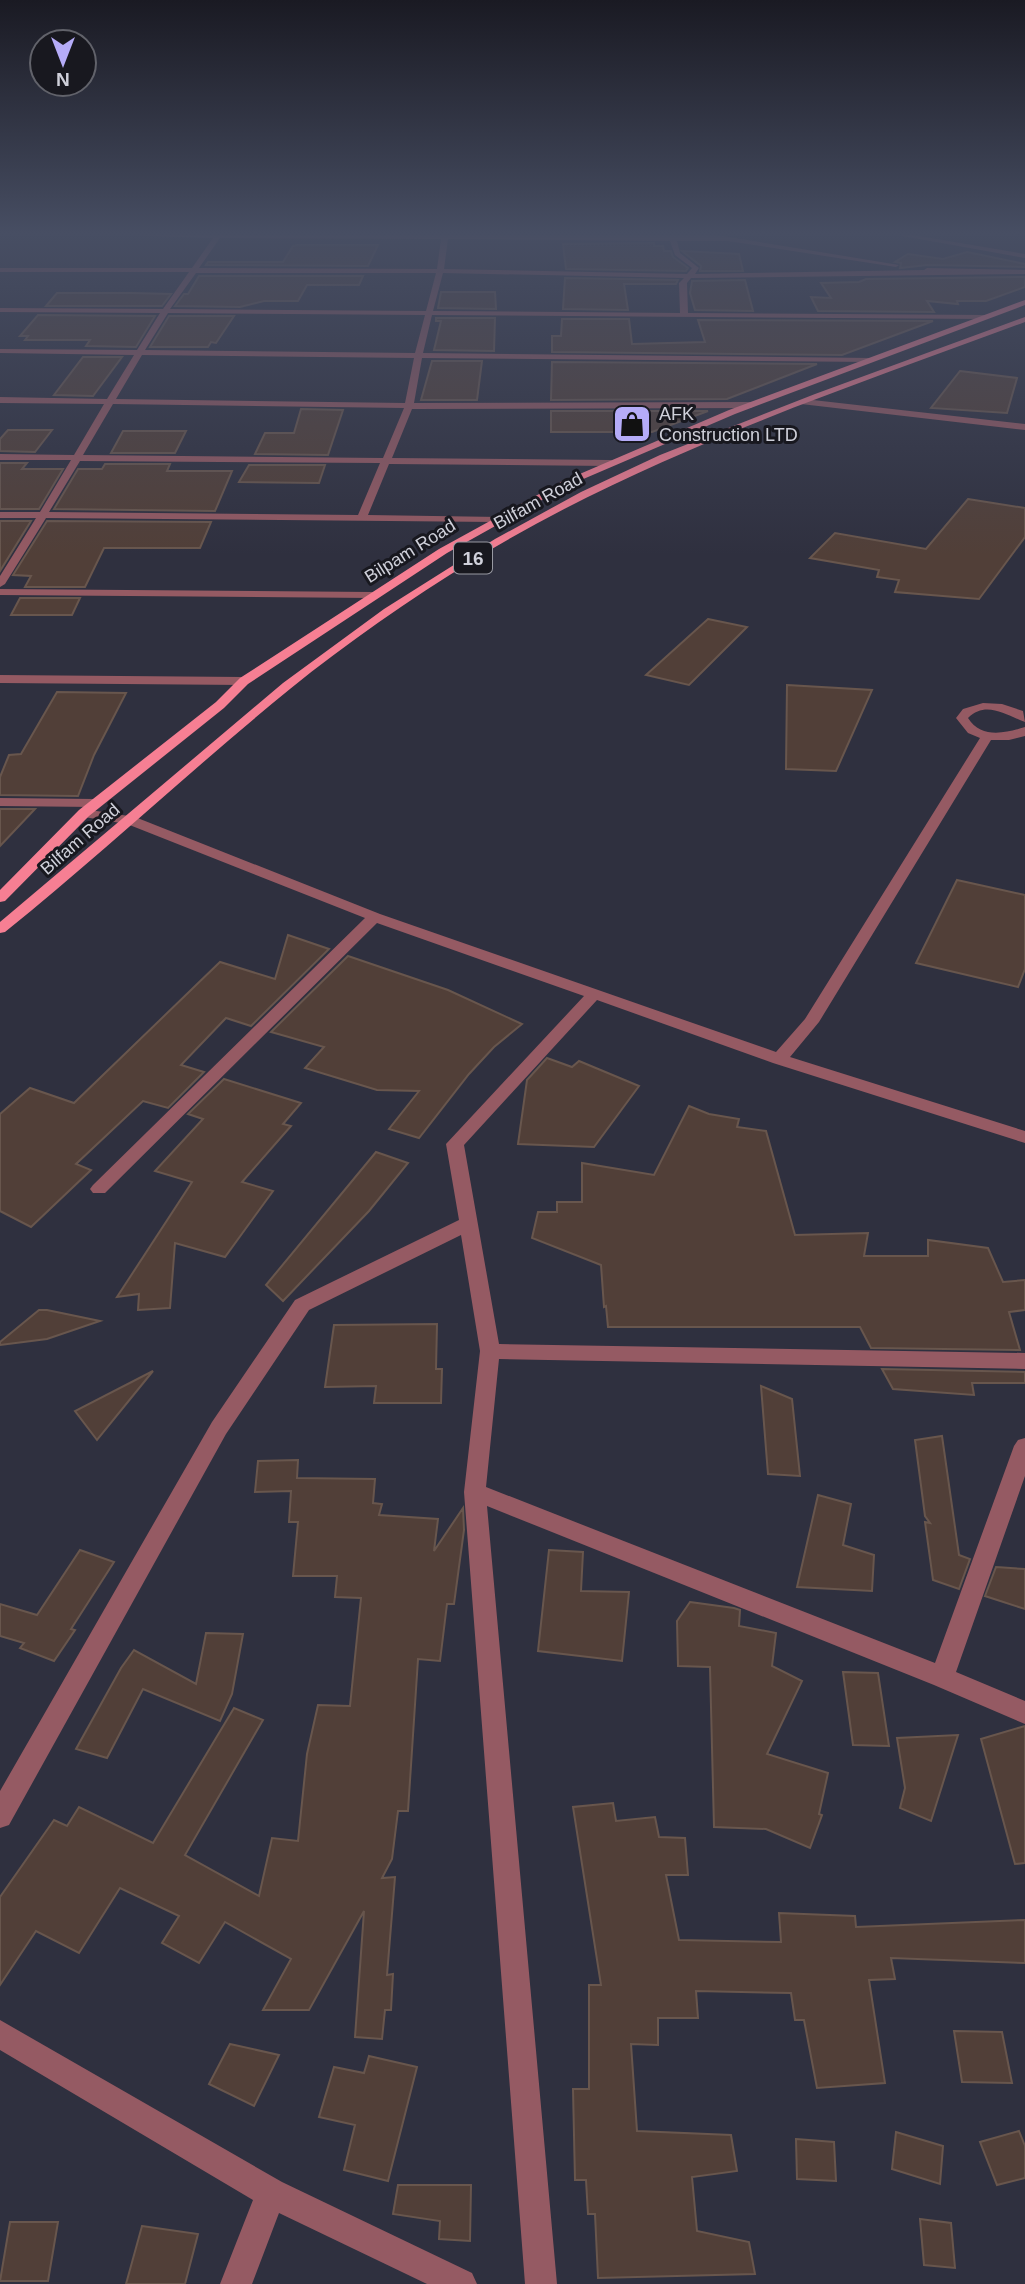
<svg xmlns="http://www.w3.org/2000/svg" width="1025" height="2284" font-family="Helvetica,sans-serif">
  <rect width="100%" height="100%" fill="#2f303f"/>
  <g fill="#513f38" stroke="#68564d" stroke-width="2">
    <path d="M654,243v3h9l1,5h7l2,6 15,11 -2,3 -120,-2 -3,-25z"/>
    <path d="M298,245h80l-10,21 -162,-1 2,-3h75l10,-16z"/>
    <path d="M682,251l57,3 4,17h-43l1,-5z"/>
    <path d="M967,252l58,12v3l-98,-2 -27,3 1,-5 -6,-1 13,-8 35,5z"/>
    <path d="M199,276h164l-4,9h-52l-9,16h-34l-24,6 -65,-1 9,-12h4z"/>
    <path d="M1025,277v10l-39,14h-29l1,3 -31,-3 7,11 -116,-1 -7,-14 20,1 -10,-15 38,-1 7,-3z"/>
    <path d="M565,278l113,2 -2,4h-52l4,26 -65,-1z"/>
    <path d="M745,280l8,31 -58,-1 -5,-17 2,-12z"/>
    <path d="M441,292h54l1,17 -58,-1z"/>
    <path d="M57,293h75l39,1 -9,12h-116z"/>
    <path d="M38,315l117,1 -19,31 -50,-1 4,-6h-65l3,-4h-8z"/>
    <path d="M169,316h65l-18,27 -5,-1 -3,5h-58z"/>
    <path d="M436,318h59l-1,33 -60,-1 7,-29h-5z"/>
    <path d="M562,319h67l3,25 73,-2 -7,-22 235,1 -91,34 -290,-3v-16h9z"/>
    <path d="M83,357h39l-29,39 -39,-1z"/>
    <path d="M432,361h50l-5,39h-56z"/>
    <path d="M552,362l265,2 -90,35 -176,1z"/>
    <path d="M960,371l57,7 -10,35 -76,-5z"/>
    <path d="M301,409l42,1 -15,45 -73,-1 10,-21h29z"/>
    <path d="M551,411h157l-56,21h-101z"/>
    <path d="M8,430h44l-17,22 -35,-1v-12z"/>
    <path d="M123,431h63l-11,22h-64z"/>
    <path d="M0,463h27l-5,6h41l-24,40h-39z"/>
    <path d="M105,464h65l-3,7h65l-17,40 -161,-2 24,-40h24z"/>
    <path d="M249,465h76l-6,18 -80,-1z"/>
    <path d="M968,499l57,9v29l-46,62 -84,-7 4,-12 -22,-3 2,-7 -69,-12 25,-25 91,16z"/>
    <path d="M0,521h31l-31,50z"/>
    <path d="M47,521l164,1 -11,26h-96l-19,39h-60l6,-11 -18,-1z"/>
    <path d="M20,598h60l-8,17h-61z"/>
    <path d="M708,619l39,8 -58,58 -43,-10z"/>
    <path d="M787,685l85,5 -36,81 -50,-2z"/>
    <path d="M57,692l69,1 -32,62 -16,41 -78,-1v-18l9,-22 12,-1z"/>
    <path d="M0,809h35l-35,37z"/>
    <path d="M957,880l68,15v74l-7,18 -102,-24z"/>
    <path d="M288,935l41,14 -78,77 -25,-8 -45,47 23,7 -36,36 -25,-7 -67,63 15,6 -60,57 -31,-16v-97l30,-26 44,15 146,-141 55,17z"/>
    <path d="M348,956l100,34 74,34 -28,23 -25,27 -50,64 -30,-9 30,-38 -42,-1 -72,-22 19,-21 -53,-15z"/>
    <path d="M547,1058l25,9 7,-6 60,25 -45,61 -76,-3 9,-64z"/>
    <path d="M224,1079l77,24 -18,21 8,2 -49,56 31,9 -48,66 -50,-14 -5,65 -32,2 1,-16 -22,3 75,-115 -37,-11 48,-52 -15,-5z"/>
    <path d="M689,1106l20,8 30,5 -2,8 29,4 29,104 73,-2 -4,23h64v-16l60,8 15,34 22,-2v30l-16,2 11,38 -149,-2 -11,-21h-252l-2,-21 -2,1 -3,-42 -69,-27 6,-26h19v-10h25v-39l72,12z"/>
    <path d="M376,1152l32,11 -39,48 -86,90 -17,-16z"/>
    <path d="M39,1310h8l53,11 -53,18 -47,6v-3z"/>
    <path d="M437,1324l-1,45h6l-1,34h-67l2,-17 -51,1 9,-62z"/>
    <path d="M882,1369l143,3v11h-53l2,12 -81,-6z"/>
    <path d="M153,1371l-56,69 -22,-29z"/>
    <path d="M761,1386l31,13 8,77 -32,-2z"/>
    <path d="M942,1436l17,119 11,4 -11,30 -26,-9 -8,-58 5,1 -5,-7 -10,-76z"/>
    <path d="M298,1460l-1,18 78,1 -2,24 9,1 -3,11 59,4 -4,32 29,-43 1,22 -10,74h-7l-7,57 -22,-2 -10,152h-10l-6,48 -10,19 13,-1 -8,98 6,-1 -2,36h-6l-3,29 -27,-2 9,-126 -55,99h-46l28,-51 -66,-37 -26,41 -37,-20 17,-27 -59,-28 -41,65 -43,-22 -36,54v-88l54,-77 13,6 12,-19 74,36 81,-135 29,12 -78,135 74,41 13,-58 26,3 9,-87 11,-49 32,1 11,-108 -26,-1 2,-21h-44l5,-54h-9l2,-31 -36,1 3,-31z"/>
    <path d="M818,1495l33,9 -8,41 31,10 -2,36 -75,-4z"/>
    <path d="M80,1550l34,12 -43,67 4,1 -21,31 -34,-13 4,-5 -24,-7v-32l37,11z"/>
    <path d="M549,1550l34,2 -2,39 48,1 -7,69 -84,-10z"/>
    <path d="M996,1567l29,2v40l-40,-13z"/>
    <path d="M690,1602l44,6 6,2 -1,16 37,7 -4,33 30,15 -35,73 61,19 -9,41 3,1 -12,33 -44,-19 -52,-2 -4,-160 -32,-1 -1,-45z"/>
    <path d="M206,1633l37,1 -11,60 -12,27 -77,-32 -36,69 -31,-9 45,-81 13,-18 62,34z"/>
    <path d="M843,1672l35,1 11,73 -36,-1z"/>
    <path d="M1025,1726v137l-10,1 -34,-125z"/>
    <path d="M958,1735l-27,86 -31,-13 5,-20 -8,-50z"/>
    <path d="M613,1803l3,18 39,-4 4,20 26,1 3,37h-22l13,65 102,2 -2,-29 76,3 1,11 169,-7v43l-134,-5 4,21 -26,1 16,103 -68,5 -13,-68h-9l-4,-27 -95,-2 2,27h-40v27l-27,-1 6,87 94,4 6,36 -45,6 5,54 52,11 6,32 -157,4 -3,-64h-7l-2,-34h-11l-2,-91h16v-104h12l-28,-178z"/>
    <path d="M954,2031l48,1 10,51 -50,-1z"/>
    <path d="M230,2044l49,11 -25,51 -45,-22z"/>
    <path d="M369,2056l48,11 -29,114 -44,-11 11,-45 -36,-8 15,-50 30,6z"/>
    <path d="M1019,2131l6,15v32l-28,7 -17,-43z"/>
    <path d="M896,2132l47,14 -3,38 -48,-15z"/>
    <path d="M796,2139l38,3 2,39 -39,-2z"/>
    <path d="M398,2185h73l-1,56 -31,-2 1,-18 -47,-7z"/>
    <path d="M920,2219l31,4 4,45 -31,-3z"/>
    <path d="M10,2222h48l-10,59h-48z"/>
    <path d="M142,2226l56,8 -13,50h-59z"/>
  </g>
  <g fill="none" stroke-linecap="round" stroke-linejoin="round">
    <g fill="#955a63" fill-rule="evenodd">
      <path d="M122,235h595l182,30 -3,2 -168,-26h-51l3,12 19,15 -4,6 229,-4 3,-2 98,2v4l-334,4 -4,5 1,30 300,2 -3,4 -553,-4 -9,38 449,5 4,2 -4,2 -450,-4 -8,45 337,-1 4,3 -4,3 -339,1 -20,49 219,2 5,3 -5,3 -222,-2 -21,51 132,2v4l-4,1 -450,-4 -41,66 -5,3v-11l36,-58h-36v-6h40l31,-52h-71v-6l74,1 30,-51 -104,-1v-6l107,2 27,-44 -134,-2v-4l137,1 23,-37 -160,-1v-4l163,1 26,-37h-189v-4h192l21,-30zM220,238l221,1 -4,30 -238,-1zM448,239l222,2 5,14 17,13 -5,6 -243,-5zM196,273h240l-10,38 -256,-2zM443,273l241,5 -5,5 1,30 -247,-2zM168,313l257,2 -10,38 -270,-3zM142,355l272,3 -9,45 -289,-4zM113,404l291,4 -21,50 -300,-3zM80,461l300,2 -22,52 -309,-3z"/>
      <path d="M897,235h16l112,19v4z"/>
      <path d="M804,399l221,25v6l-224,-26z"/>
      <path d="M0,589l372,3 5,3 -5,3 -372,-3z"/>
      <path d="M0,675l244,2 6,4 -6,4 -244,-2z"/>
      <path d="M983,703l19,1 21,7 2,11c-19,-7 -39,-22 -57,-4 13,21 38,15 57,9v9l-16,4h-18l-172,282 -29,35 235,74v12l-252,-80 -176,-63 -133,145 35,199 526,9v16l-526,-10 -13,128 449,176 79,-217 4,-6 7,-2v38l-69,196 69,29v23l-91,-39 -447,-179 70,778h-32l-61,-792 16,-141 -19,-116 -152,75 -83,124 -217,391 -9,3v-37l212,-369 83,-122 164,-80 -13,-76 138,-148 -207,-73 -272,270h-12l-3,-4 3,-4 272,-267 -238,-94 -43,-7 -7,-4 7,-4 51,8 245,97 396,138 29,-33 175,-281 -12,-5 -12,-15 7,-9z"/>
      <path d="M0,798l95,1 7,4 -7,4 -95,-1z"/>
      <path d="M0,2020l282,162 190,91 5,11h-50l-148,-71 -27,71h-32l33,-84 -253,-150z"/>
    </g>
    <g fill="#f67f93" fill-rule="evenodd">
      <path d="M1025,300v5l-290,109 -168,72 -120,67 -199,131 -24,24 -135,108 -84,85 -5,1v-12l79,-80 137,-108 24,-24 199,-129 122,-67 168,-72z"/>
      <path d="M1025,317v5c-188,70 -381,133 -553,239 -63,39 -124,81 -182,128 -97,79 -188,165 -285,243l-5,1v-11l283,-239 101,-74 111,-70 86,-47 79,-37 155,-61z"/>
    </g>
  </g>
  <linearGradient id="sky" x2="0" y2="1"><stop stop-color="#1a1a23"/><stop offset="0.42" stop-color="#474e63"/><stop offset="1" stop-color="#474e63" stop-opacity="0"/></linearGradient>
  <rect width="1025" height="555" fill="url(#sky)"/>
  <defs>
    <symbol id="shop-square" viewBox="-11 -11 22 22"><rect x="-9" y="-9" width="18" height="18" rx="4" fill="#b5acf8" stroke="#18181f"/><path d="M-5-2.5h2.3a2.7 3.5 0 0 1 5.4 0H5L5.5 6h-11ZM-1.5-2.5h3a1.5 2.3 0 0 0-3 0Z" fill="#111"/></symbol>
  </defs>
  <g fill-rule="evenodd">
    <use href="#shop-square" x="610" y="402" width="44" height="44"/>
  </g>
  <g text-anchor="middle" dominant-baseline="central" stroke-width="6" stroke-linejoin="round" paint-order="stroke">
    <g font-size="18" fill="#cfd0da" stroke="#18181f" text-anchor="start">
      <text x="659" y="414">AFK<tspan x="659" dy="21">Construction LTD</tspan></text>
    </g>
    <g font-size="18" fill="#cfd0da" stroke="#18181f">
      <text transform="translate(538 501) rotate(-29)">Bilfam Road</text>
      <text transform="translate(410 551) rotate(-32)">Bilpam Road</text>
      <text transform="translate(80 839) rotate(-41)">Bilfam Road</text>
    </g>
    <rect fill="#18181f" stroke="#9899a2" stroke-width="2" x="454" y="542.5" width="38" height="31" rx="5"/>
    <g font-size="19" font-weight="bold" fill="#cfd0da">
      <text x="473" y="558">16</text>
    </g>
  </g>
  <g transform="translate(63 63) rotate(180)"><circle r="33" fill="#18181f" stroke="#61626a" stroke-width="2"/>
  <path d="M0-5L12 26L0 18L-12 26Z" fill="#b5acf8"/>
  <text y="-10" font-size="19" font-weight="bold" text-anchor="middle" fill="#cfd0da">N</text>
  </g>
</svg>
